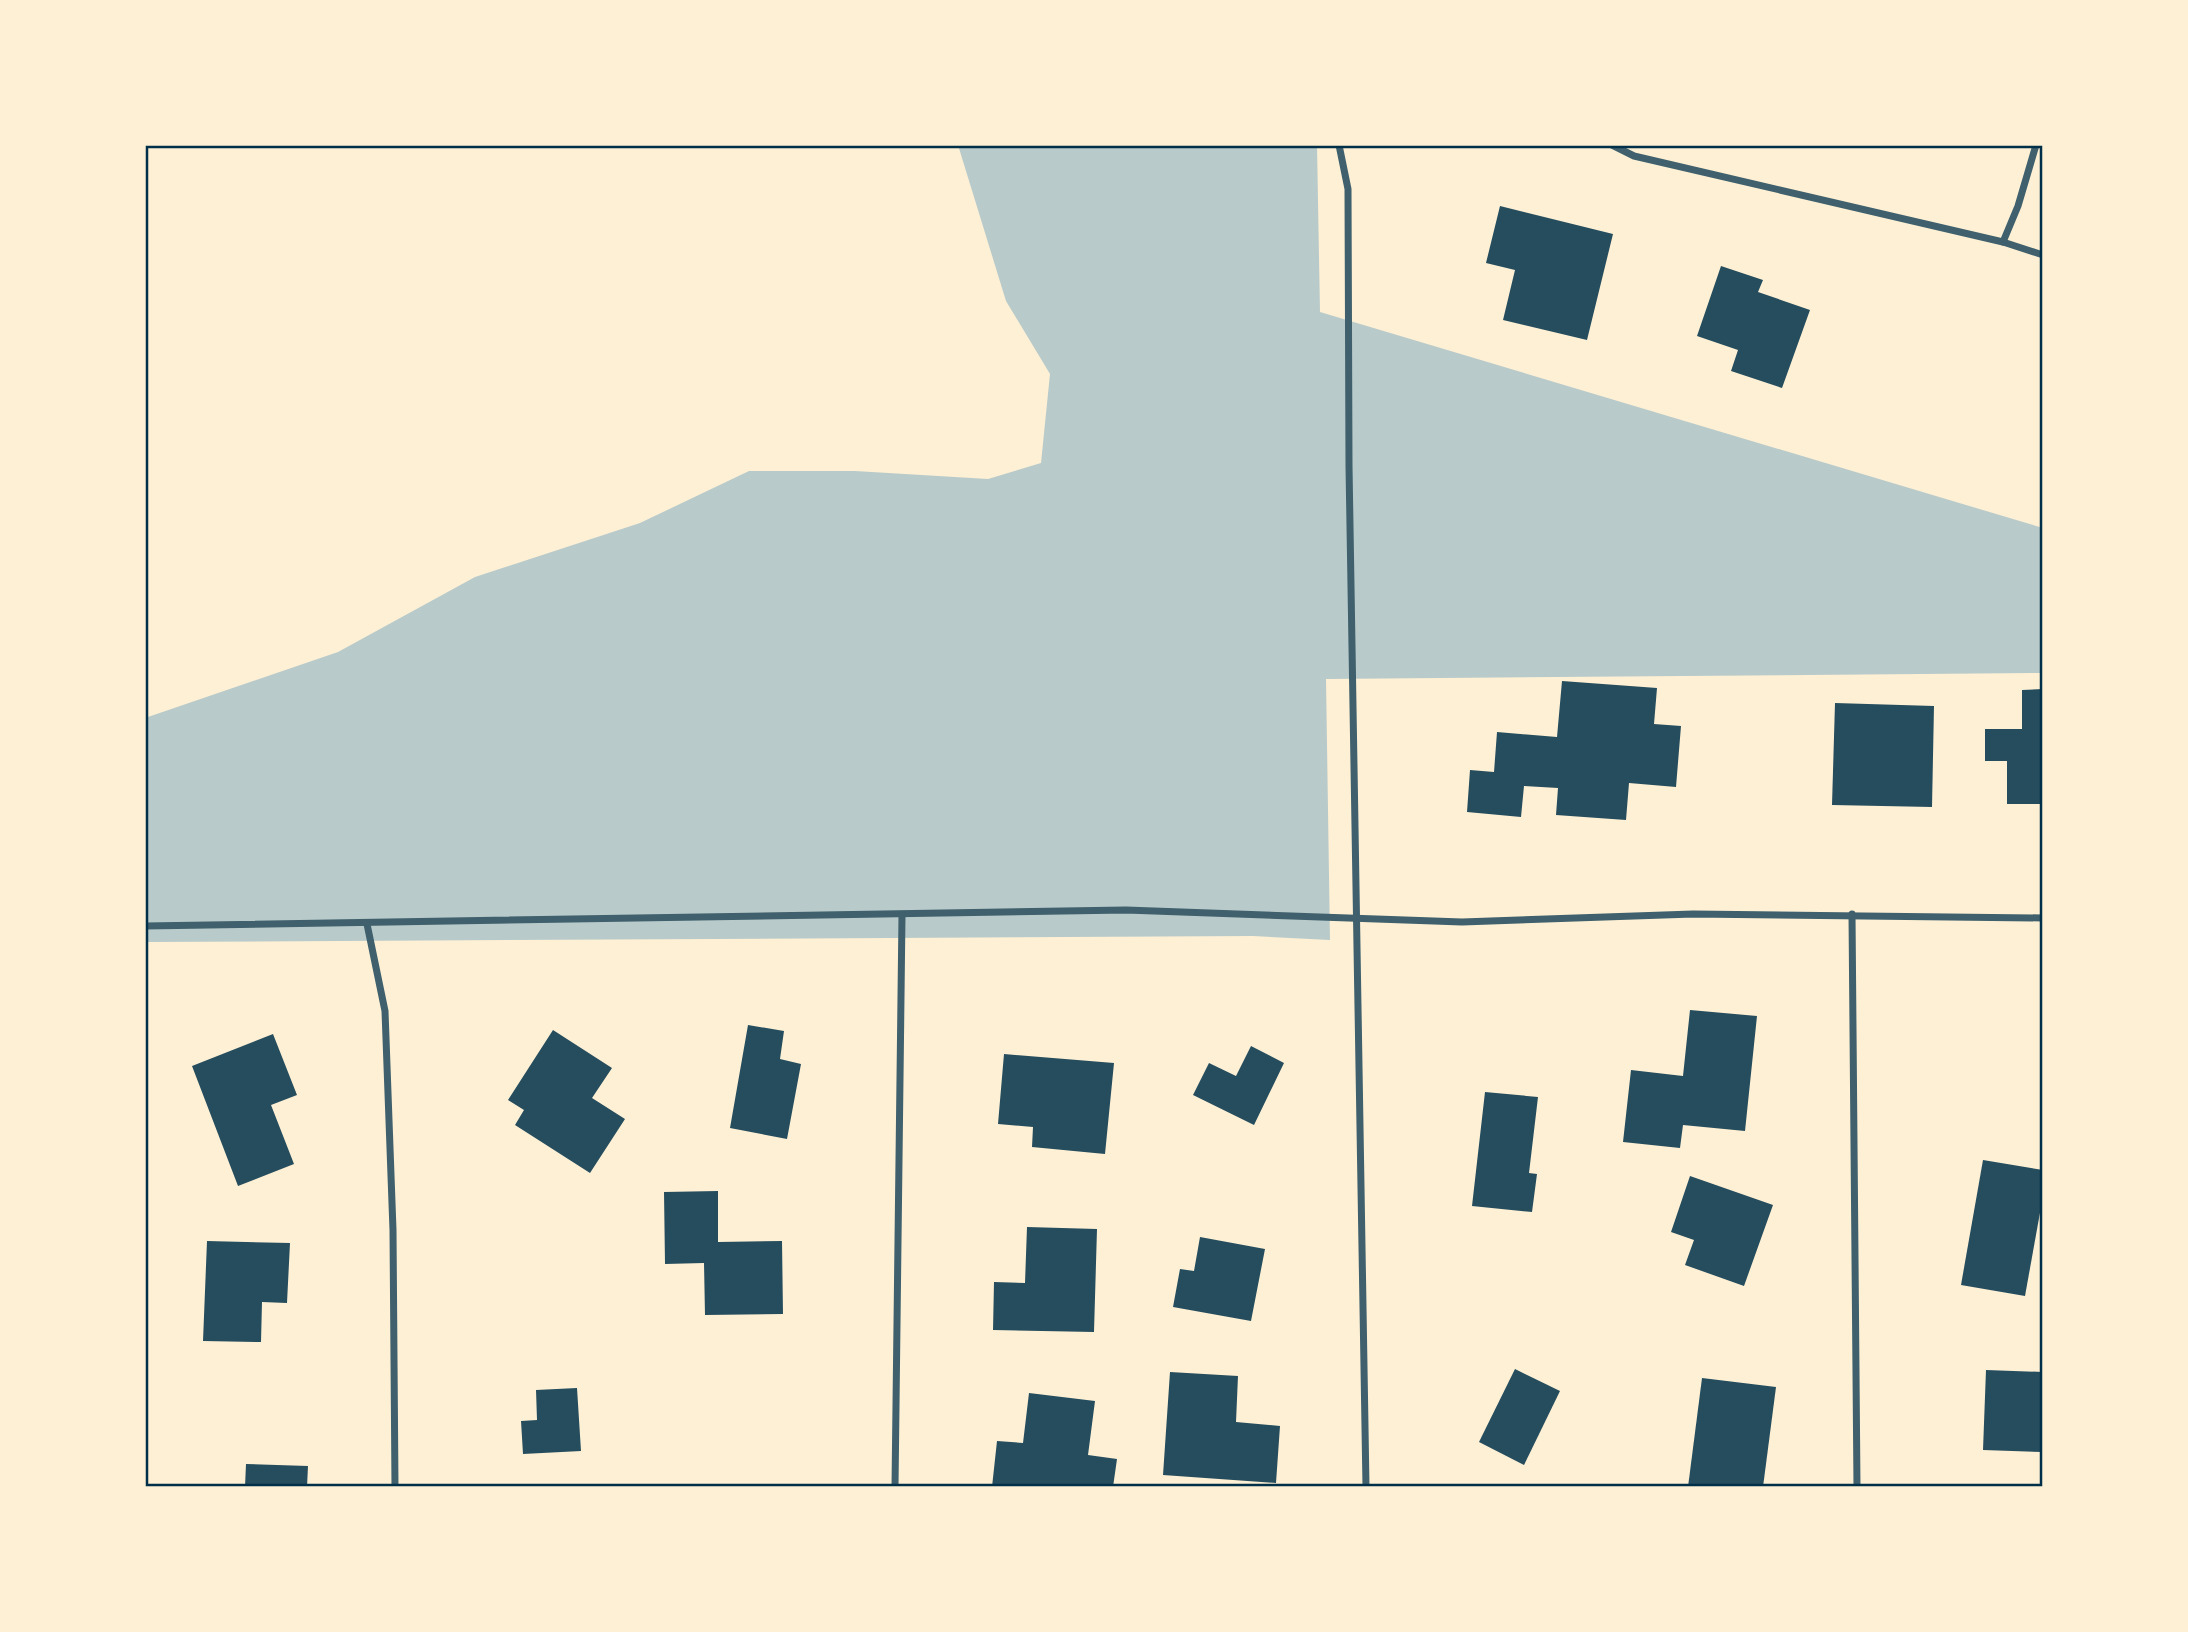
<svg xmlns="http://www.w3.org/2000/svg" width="2188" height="1632" font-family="'Fira Sans Condensed',sans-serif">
  <rect width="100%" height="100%" fill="#fdf0d5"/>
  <path fill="#b9caca" d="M958,145h359l3,167 723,216v145l-717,6 4,261 -77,-4 -1108,6v-224l193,-66 137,-75 165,-54 109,-52h106l133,8 53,-16 9,-89 -44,-73z"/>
  <g fill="#264d5e">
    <path d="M1500,206l113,28 -26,106 -84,-20 12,-50 -29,-7z"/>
    <path d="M1721,266l42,14 -5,12 52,18 -28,78 -51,-17 7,-21 -41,-14z"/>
    <path d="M1562,681l95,7 -3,36 27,2 -5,61 -47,-4 -3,37 -70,-5 2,-27 -34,-2 -3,31 -54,-5 3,-42 24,2 3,-40 60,5z"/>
    <path d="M2043,689v115h-36v-43h-22v-32h37v-39z"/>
    <path d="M1835,703l99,3 -2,101 -100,-2z"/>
    <path d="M1690,1010l67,6 -12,115 -62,-6 -3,23 -57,-6 8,-72 52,6z"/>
    <path d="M748,1025l36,6 -4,28 21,5 -14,75 -57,-11z"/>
    <path d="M553,1030l59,38 -20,30 33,21 -35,54 -75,-48 9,-15 -16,-10z"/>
    <path d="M273,1034l24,61 -26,10 23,59 -56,22 -46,-120z"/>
    <path d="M1251,1046l33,17 -30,62 -61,-30 16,-32 27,13z"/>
    <path d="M1004,1054l110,9 -9,91 -73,-7 1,-20 -35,-3z"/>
    <path d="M1485,1092l53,5 -9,76 8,1 -5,38 -60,-6z"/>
    <path d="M1983,1160l60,10v26l-18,100 -64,-11z"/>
    <path d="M1690,1176l83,29 -29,81 -59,-21 9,-25 -23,-8z"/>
    <path d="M718,1191v51l64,-1 1,73 -78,1 -1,-52 -39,1 -1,-72z"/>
    <path d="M1027,1227l70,2 -3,103 -101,-2 1,-48 31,1z"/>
    <path d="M1200,1237l65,12 -14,72 -78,-14 7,-38 14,2z"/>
    <path d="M207,1241l83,2 -3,60 -25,-1 -1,40 -58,-1z"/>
    <path d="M1515,1369l45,22 -36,74 -45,-23z"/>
    <path d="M1986,1370l57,2v80l-60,-2z"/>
    <path d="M1170,1372l68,4 -2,46 44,4 -4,57 -113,-8z"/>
    <path d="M1702,1378l74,9 -13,100h-75z"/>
    <path d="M577,1388l4,63 -58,3 -2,-33 16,-1 -1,-30z"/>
    <path d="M1029,1393l66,8 -7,54 29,4 -4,28h-121l5,-46 26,2z"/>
    <path d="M246,1464l62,2 -1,21h-62z"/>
  </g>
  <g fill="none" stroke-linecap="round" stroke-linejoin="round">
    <g stroke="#3f606c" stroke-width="7">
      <path d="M1339,145l9,44 1,277 17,1021"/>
      <path d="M1612,145l22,11 369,86 40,13"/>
      <path d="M2003,242l15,-36 18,-61"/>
      <path d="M1852,914l5,573"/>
      <path d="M367,924l18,87 8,219 2,257"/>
      <path d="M145,926l981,-16 336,12 231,-8 350,4"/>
      <path d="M895,1487l7,-572"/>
    </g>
  </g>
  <rect width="2188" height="1632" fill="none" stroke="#fdf0d5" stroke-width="294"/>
  <rect x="147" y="147" width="1894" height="1338" fill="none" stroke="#003049" stroke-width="2.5"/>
</svg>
